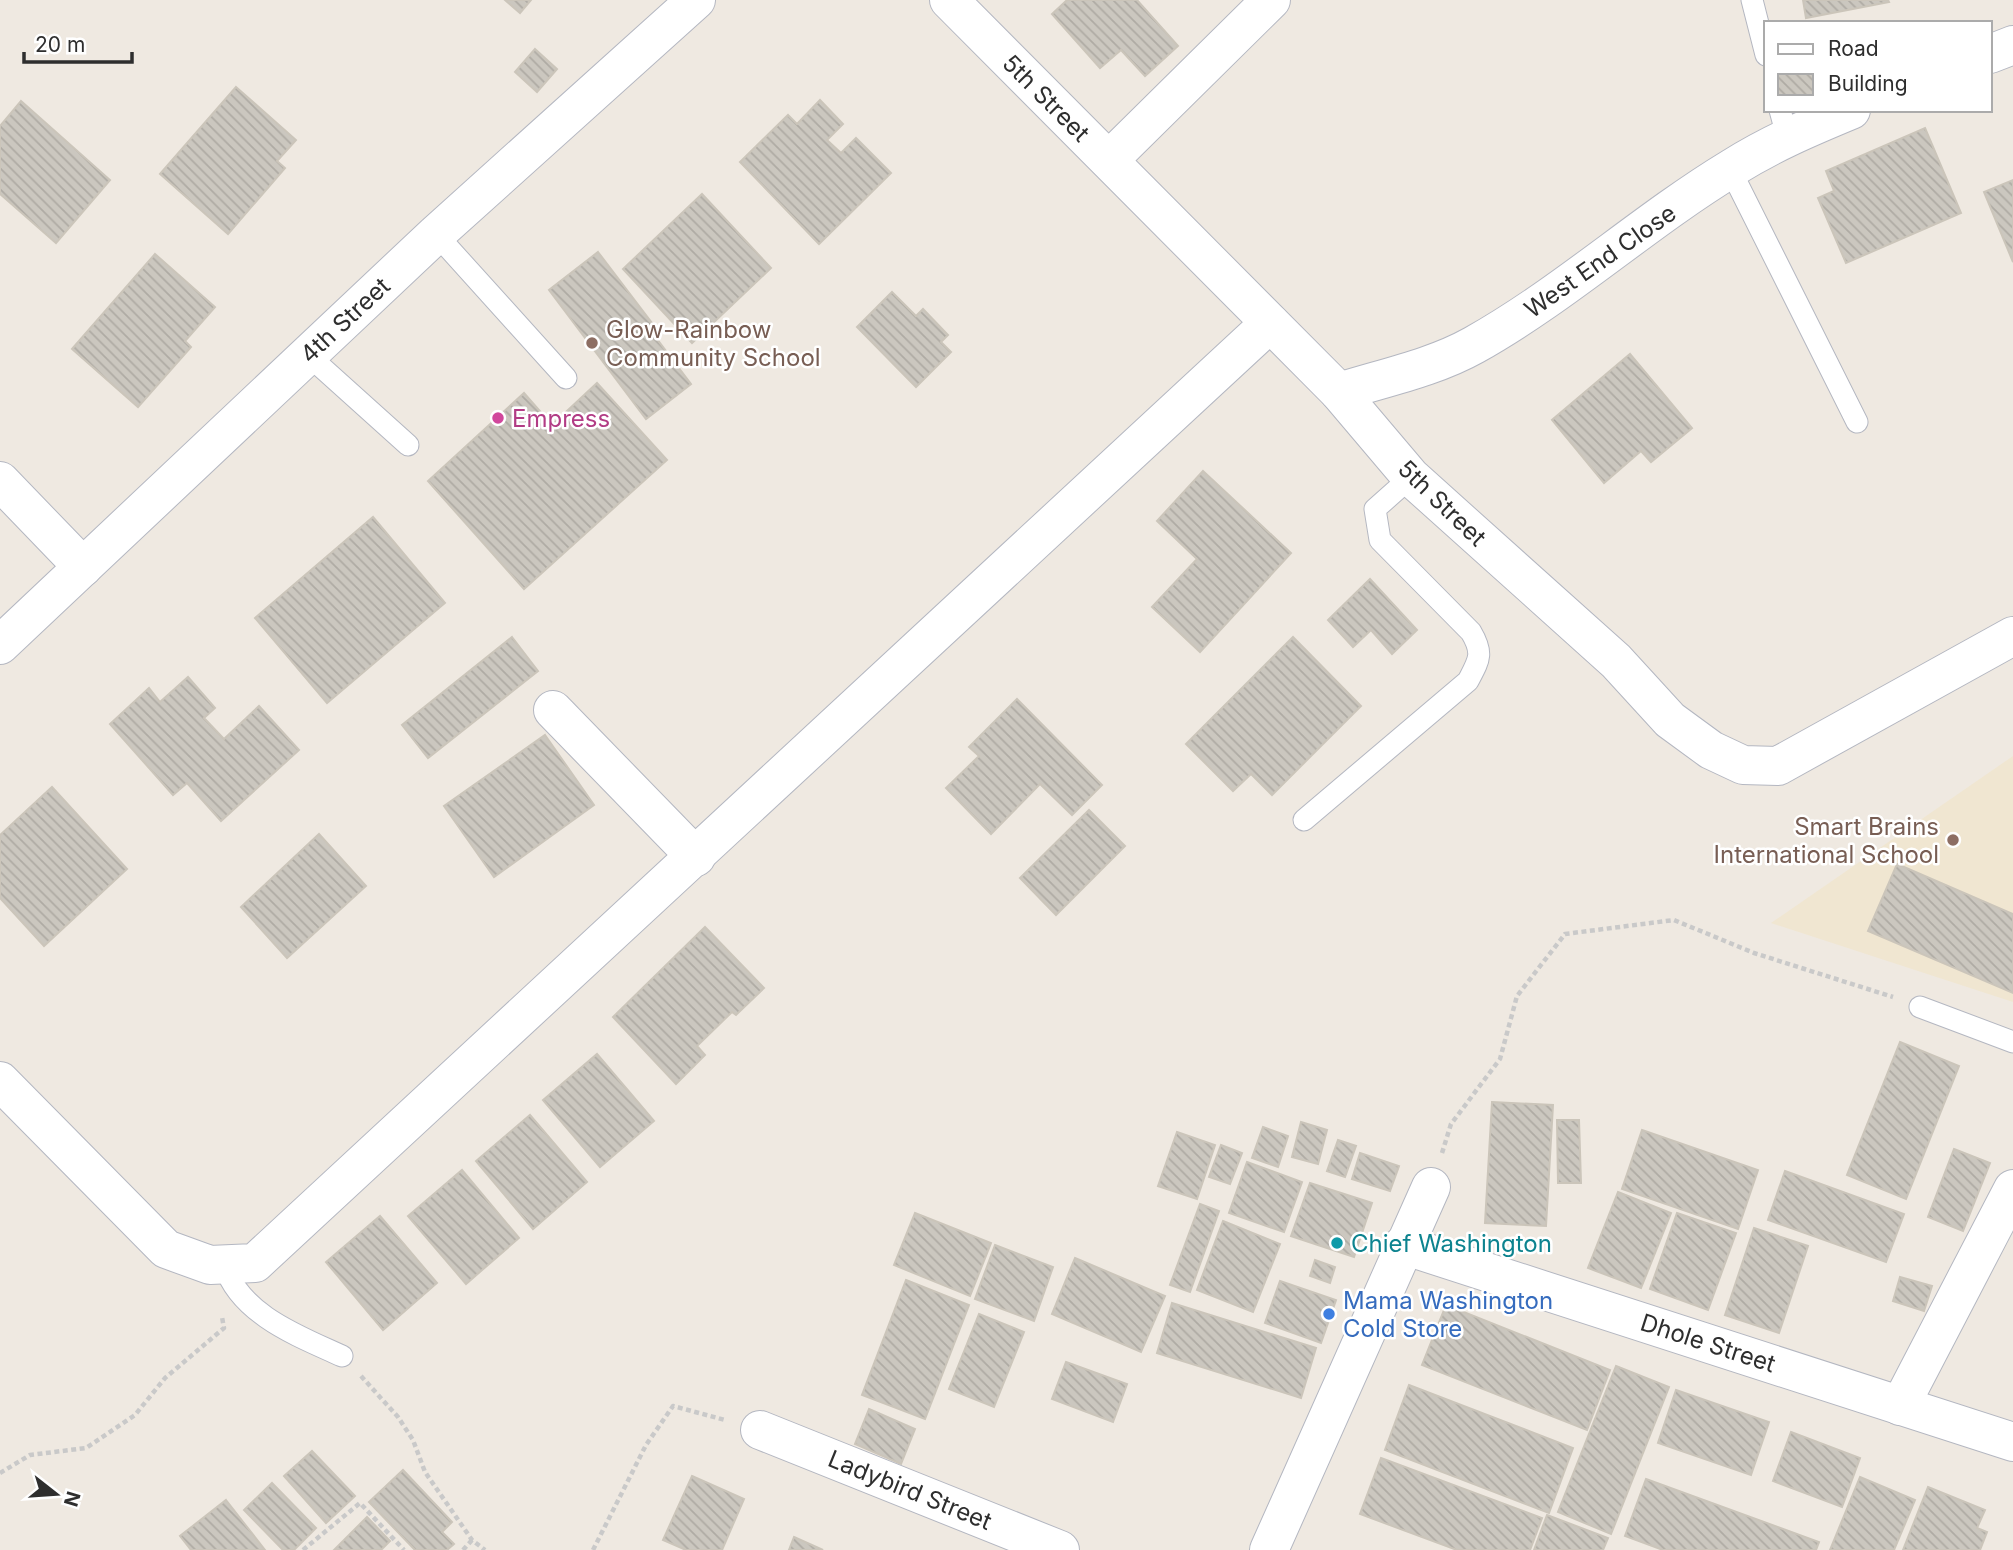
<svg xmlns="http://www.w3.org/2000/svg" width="2013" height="1550" font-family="Inter,sans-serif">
  <defs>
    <pattern id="building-back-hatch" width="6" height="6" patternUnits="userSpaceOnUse" patternTransform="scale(1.75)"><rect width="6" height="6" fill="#cbc7bf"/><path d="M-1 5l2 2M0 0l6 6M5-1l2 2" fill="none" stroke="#afaba4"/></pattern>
  </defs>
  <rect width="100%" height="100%" fill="#efe9e1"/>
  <path fill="#f0e6d1" d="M2013,756v246l-242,-79z"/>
  <g fill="url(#building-back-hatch)" stroke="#cbc5ba" stroke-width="2">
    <path d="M505,0h26l-11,13z"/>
    <path d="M1067,0h70l41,46 -33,30 -24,-26 -21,18 -48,-54z"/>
    <path d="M1803,0h85l1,2 -83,16z"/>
    <path d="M535,49l22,20 -20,23 -22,-20z"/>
    <path d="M236,87l60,53 -19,21 8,7 -57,66 -68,-60z"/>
    <path d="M820,100l23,24 -16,16 14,13 15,-15 35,35 -72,71 -79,-82 48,-47 9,9z"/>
    <path d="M21,101l89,79 -54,63 -56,-49v-68z"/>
    <path d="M1925,128l36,85 -115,50 -28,-65 16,-7 -8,-20z"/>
    <path d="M2013,180v82l-29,-70z"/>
    <path d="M702,194l69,74 -79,75 -69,-74z"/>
    <path d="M598,252l60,79 -4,4 37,49 -45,35 -97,-129z"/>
    <path d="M155,254l60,53 -30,34 6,6 -53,60 -66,-58z"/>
    <path d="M892,292l24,24 7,-7 25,26 -7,7 10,10 -35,35 -59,-60z"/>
    <path d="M1630,354l62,74 -41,34 -10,-11 -37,32 -52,-63z"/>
    <path d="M597,383l70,77 -143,129 -96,-108 96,-88 28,32z"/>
    <path d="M1203,471l88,82 -91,99 -48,-45 45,-48 -40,-38z"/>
    <path d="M373,517l72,86 -118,100 -72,-85z"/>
    <path d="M1370,579l47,51 -25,24 -21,-24 -18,17 -25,-27z"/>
    <path d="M512,637l26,34 -110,87 -26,-33z"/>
    <path d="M1293,637l68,69 -89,89 -21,-21 -18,17 -47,-47z"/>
    <path d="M188,677l27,31 -11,10 20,21 35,-33 40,44 -78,71 -34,-38 -14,12 -63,-71 39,-36 11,14z"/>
    <path d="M1017,699l85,86 -30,30 -32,-31 -49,50 -45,-46 33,-32 -10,-9z"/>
    <path d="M545,735l49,70 -100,72 -50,-71z"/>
    <path d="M52,787l75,82 -83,77 -44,-48v-63z"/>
    <path d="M1089,810l36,36 -69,69 -36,-37z"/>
    <path d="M319,834l47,52 -79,72 -46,-51z"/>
    <path d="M1897,864l116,50v79l-145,-62z"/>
    <path d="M705,927l59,61 -28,27 -4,-3 -35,34 8,9 -29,29 -63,-67z"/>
    <path d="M1900,1042l59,24 -53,133 -59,-24z"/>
    <path d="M597,1054l57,67 -54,46 -57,-67z"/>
    <path d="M1492,1102l61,3 -7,121 -61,-3z"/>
    <path d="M530,1115l57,67 -54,47 -57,-68z"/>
    <path d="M1557,1120h22l2,63h-23z"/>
    <path d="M1301,1122l26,8 -9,34 -26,-7z"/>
    <path d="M1263,1127l25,9 -10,31 -26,-9z"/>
    <path d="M1642,1130l116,40 -20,59 -116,-40z"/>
    <path d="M1177,1132l38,13 -18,54 -39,-13z"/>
    <path d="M1338,1140l18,6 -11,31 -18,-6z"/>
    <path d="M1221,1145l21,8 -12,31 -21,-7z"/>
    <path d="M1954,1149l36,14 -27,68 -35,-14z"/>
    <path d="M1360,1153l39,13 -9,25 -38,-12z"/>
    <path d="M1247,1162l55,20 -18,50 -55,-19z"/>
    <path d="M462,1170l57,68 -53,46 -58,-68z"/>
    <path d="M1785,1171l119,43 -18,48 -118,-42z"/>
    <path d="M1310,1183l62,20 -18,54 -63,-21z"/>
    <path d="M1618,1192l53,21 -30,75 -53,-20z"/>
    <path d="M1200,1204l19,7 -29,81 -20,-7z"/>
    <path d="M915,1213l76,30 -21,53 -76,-31z"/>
    <path d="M1677,1213l59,20 -28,77 -58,-21z"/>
    <path d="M380,1216l57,67 -54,47 -57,-68z"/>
    <path d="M1223,1221l57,23 -27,68 -56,-22z"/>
    <path d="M1754,1228l54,18 -29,87 -54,-18z"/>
    <path d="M995,1245l58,22 -19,54 -59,-22z"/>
    <path d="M1075,1258l90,38 -24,56 -89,-38z"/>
    <path d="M1315,1260l20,7 -5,16 -20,-7z"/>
    <path d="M1900,1277l32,9 -8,25 -31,-10z"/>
    <path d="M906,1280l63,25 -44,114 -63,-24z"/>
    <path d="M1280,1281l56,19 -15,43 -56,-20z"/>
    <path d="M1172,1303l144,45 -15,50 -144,-45z"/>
    <path d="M1446,1305l164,65 -23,60 -165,-65z"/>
    <path d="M979,1314l45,18 -30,75 -45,-18z"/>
    <path d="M1066,1362l61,22 -14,38 -61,-23z"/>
    <path d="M1616,1366l53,21 -58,147 -53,-22z"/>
    <path d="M1409,1385l164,63 -24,65 -164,-63z"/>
    <path d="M1676,1390l93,32 -18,53 -93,-32z"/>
    <path d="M869,1409l46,20 -14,35 -46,-20z"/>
    <path d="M1791,1432l69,26 -18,49 -69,-26z"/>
    <path d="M312,1451l43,45 -29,27 -42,-47z"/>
    <path d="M1381,1458l161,60 -12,32h-73l-97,-36z"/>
    <path d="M403,1470l49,52 -10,10 12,12 -7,6h-32l-46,-48z"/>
    <path d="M692,1476l52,23 -22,51h-36l-23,-10z"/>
    <path d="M1860,1477l55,23 -21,50h-64z"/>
    <path d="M1646,1479l173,63 -3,8h-153l-38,-14z"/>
    <path d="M272,1483l44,45 -22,22h-11l-39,-40z"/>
    <path d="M1928,1487l57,23 -8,18 10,4 -7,18h-77z"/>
    <path d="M226,1500l39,50h-74l-11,-14z"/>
    <path d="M1547,1515l61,23 -5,12h-69z"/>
    <path d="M367,1517l23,24 -9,9h-47z"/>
    <path d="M794,1537l29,13h-34z"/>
  </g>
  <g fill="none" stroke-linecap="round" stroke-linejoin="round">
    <defs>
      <g id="service">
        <path d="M1752,0l14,55"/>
        <path d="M1780,110l7,26"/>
        <path d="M1730,169l127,253"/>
        <path d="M436,234l130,144"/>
        <path d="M308,355l100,90"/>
        <path d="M1304,820l164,-139c11,-21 16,-27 3,-49l-91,-92 -5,-31 36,-32"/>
        <path d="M1920,1007l93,35"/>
        <path d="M224,1264c15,50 74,72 118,92"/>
      </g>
      <g id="minor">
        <path d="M949,0l390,392 72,85 205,184 54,59 41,30 32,15 35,1 235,-130"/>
        <path d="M1990,54l23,-9"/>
        <path d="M1109,160l162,-160"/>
        <path d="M1339,392c44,-14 94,-24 135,-47 91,-51 169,-123 258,-177 38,-24 78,-41 119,-58"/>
        <path d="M0,481l83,86"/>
        <path d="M0,645l436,-411 260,-234"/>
        <path d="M553,710l143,147"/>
        <path d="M0,1081l166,168 44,16 45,-2 1015,-940"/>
        <path d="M1403,1245l610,197"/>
        <path d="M1900,1406l113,-217"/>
        <path d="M760,1430l300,120"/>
        <path d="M1269,1550l162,-363"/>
      </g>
    </defs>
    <use href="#service" stroke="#b4b7c1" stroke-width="23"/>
    <use href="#minor" stroke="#b4b7c1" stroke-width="40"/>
    <g stroke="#c9c9c9" stroke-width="4.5" stroke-dasharray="5 3.5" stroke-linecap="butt">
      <path d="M1442,1153l9,-29 49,-65 17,-63 48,-62 109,-14 80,33 139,44"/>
      <path d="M361,1376l37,41 15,23 12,32 47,68 13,10"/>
      <path d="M0,1473l30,-18 56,-7 49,-33 30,-37 59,-50 -2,-11"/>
      <path d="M303,1550l57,-47 44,47"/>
      <path d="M463,1550l9,-10"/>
      <path d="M593,1550l53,-105 27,-39 52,14"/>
    </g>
    <use href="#service" stroke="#fff" stroke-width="21"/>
    <use href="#minor" stroke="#fff" stroke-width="38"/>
  </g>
  <g fill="#8d6e63" stroke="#fff" stroke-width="2.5">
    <circle cx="592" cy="343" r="7"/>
    <circle cx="1953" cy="840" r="7"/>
  </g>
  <circle fill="#d1479c" stroke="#fff" stroke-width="2.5" cx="498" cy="418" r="7"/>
  <circle fill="#0f9aa8" stroke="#fff" stroke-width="2.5" cx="1337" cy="1243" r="7"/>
  <circle fill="#3f7fe0" stroke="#fff" stroke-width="2.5" cx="1329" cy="1314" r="7"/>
  <g text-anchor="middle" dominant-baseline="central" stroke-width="5" stroke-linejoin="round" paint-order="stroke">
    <g font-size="24" fill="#2e2e2e" stroke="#fff">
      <text transform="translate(1046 98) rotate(45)">5th Street</text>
      <text transform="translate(1600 261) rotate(-35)">West End Close</text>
      <text transform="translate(345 320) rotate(-43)">4th Street</text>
      <text transform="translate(1442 503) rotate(44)">5th Street</text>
      <text transform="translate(1708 1343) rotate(18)">Dhole Street</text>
      <text transform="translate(910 1490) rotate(22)">Ladybird Street</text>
    </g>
    <g font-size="24" fill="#785e54" stroke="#fff" text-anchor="start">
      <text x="606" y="329">Glow-Rainbow<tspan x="606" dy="28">Community School</tspan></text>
      <text x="1939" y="826" text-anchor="end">Smart Brains<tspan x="1939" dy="28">International School</tspan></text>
    </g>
    <g font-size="24" fill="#b23c85" stroke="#fff" text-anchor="start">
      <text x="512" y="418">Empress</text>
    </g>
    <g font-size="24" fill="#0d838f" stroke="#fff" text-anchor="start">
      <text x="1351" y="1243">Chief Washington</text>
    </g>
    <g font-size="24" fill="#366cbe" stroke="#fff" text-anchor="start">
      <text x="1343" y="1300">Mama Washington<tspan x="1343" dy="28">Cold Store</tspan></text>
    </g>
  </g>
  <rect x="1764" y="21" width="228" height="91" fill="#ffffff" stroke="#ababab" stroke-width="2"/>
  <rect x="1778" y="44" width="35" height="10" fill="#ffffff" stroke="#ababab" stroke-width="2"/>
  <text x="1828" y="56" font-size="21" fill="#2e2e2e">Road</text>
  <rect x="1778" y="74" width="35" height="21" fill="url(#building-back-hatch)" stroke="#ababab" stroke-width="2"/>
  <text x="1828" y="91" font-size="21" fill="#2e2e2e">Building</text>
  <g transform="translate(56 1494) rotate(107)" stroke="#ffffff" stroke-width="5" paint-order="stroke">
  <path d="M0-5L12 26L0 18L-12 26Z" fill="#2e2e2e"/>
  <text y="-10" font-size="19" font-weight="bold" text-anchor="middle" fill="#2e2e2e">N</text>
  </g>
  <path d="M24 52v10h108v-10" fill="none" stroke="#2e2e2e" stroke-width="3.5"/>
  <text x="35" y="52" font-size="21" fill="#2e2e2e" stroke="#ffffff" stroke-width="5" paint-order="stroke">20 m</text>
</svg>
